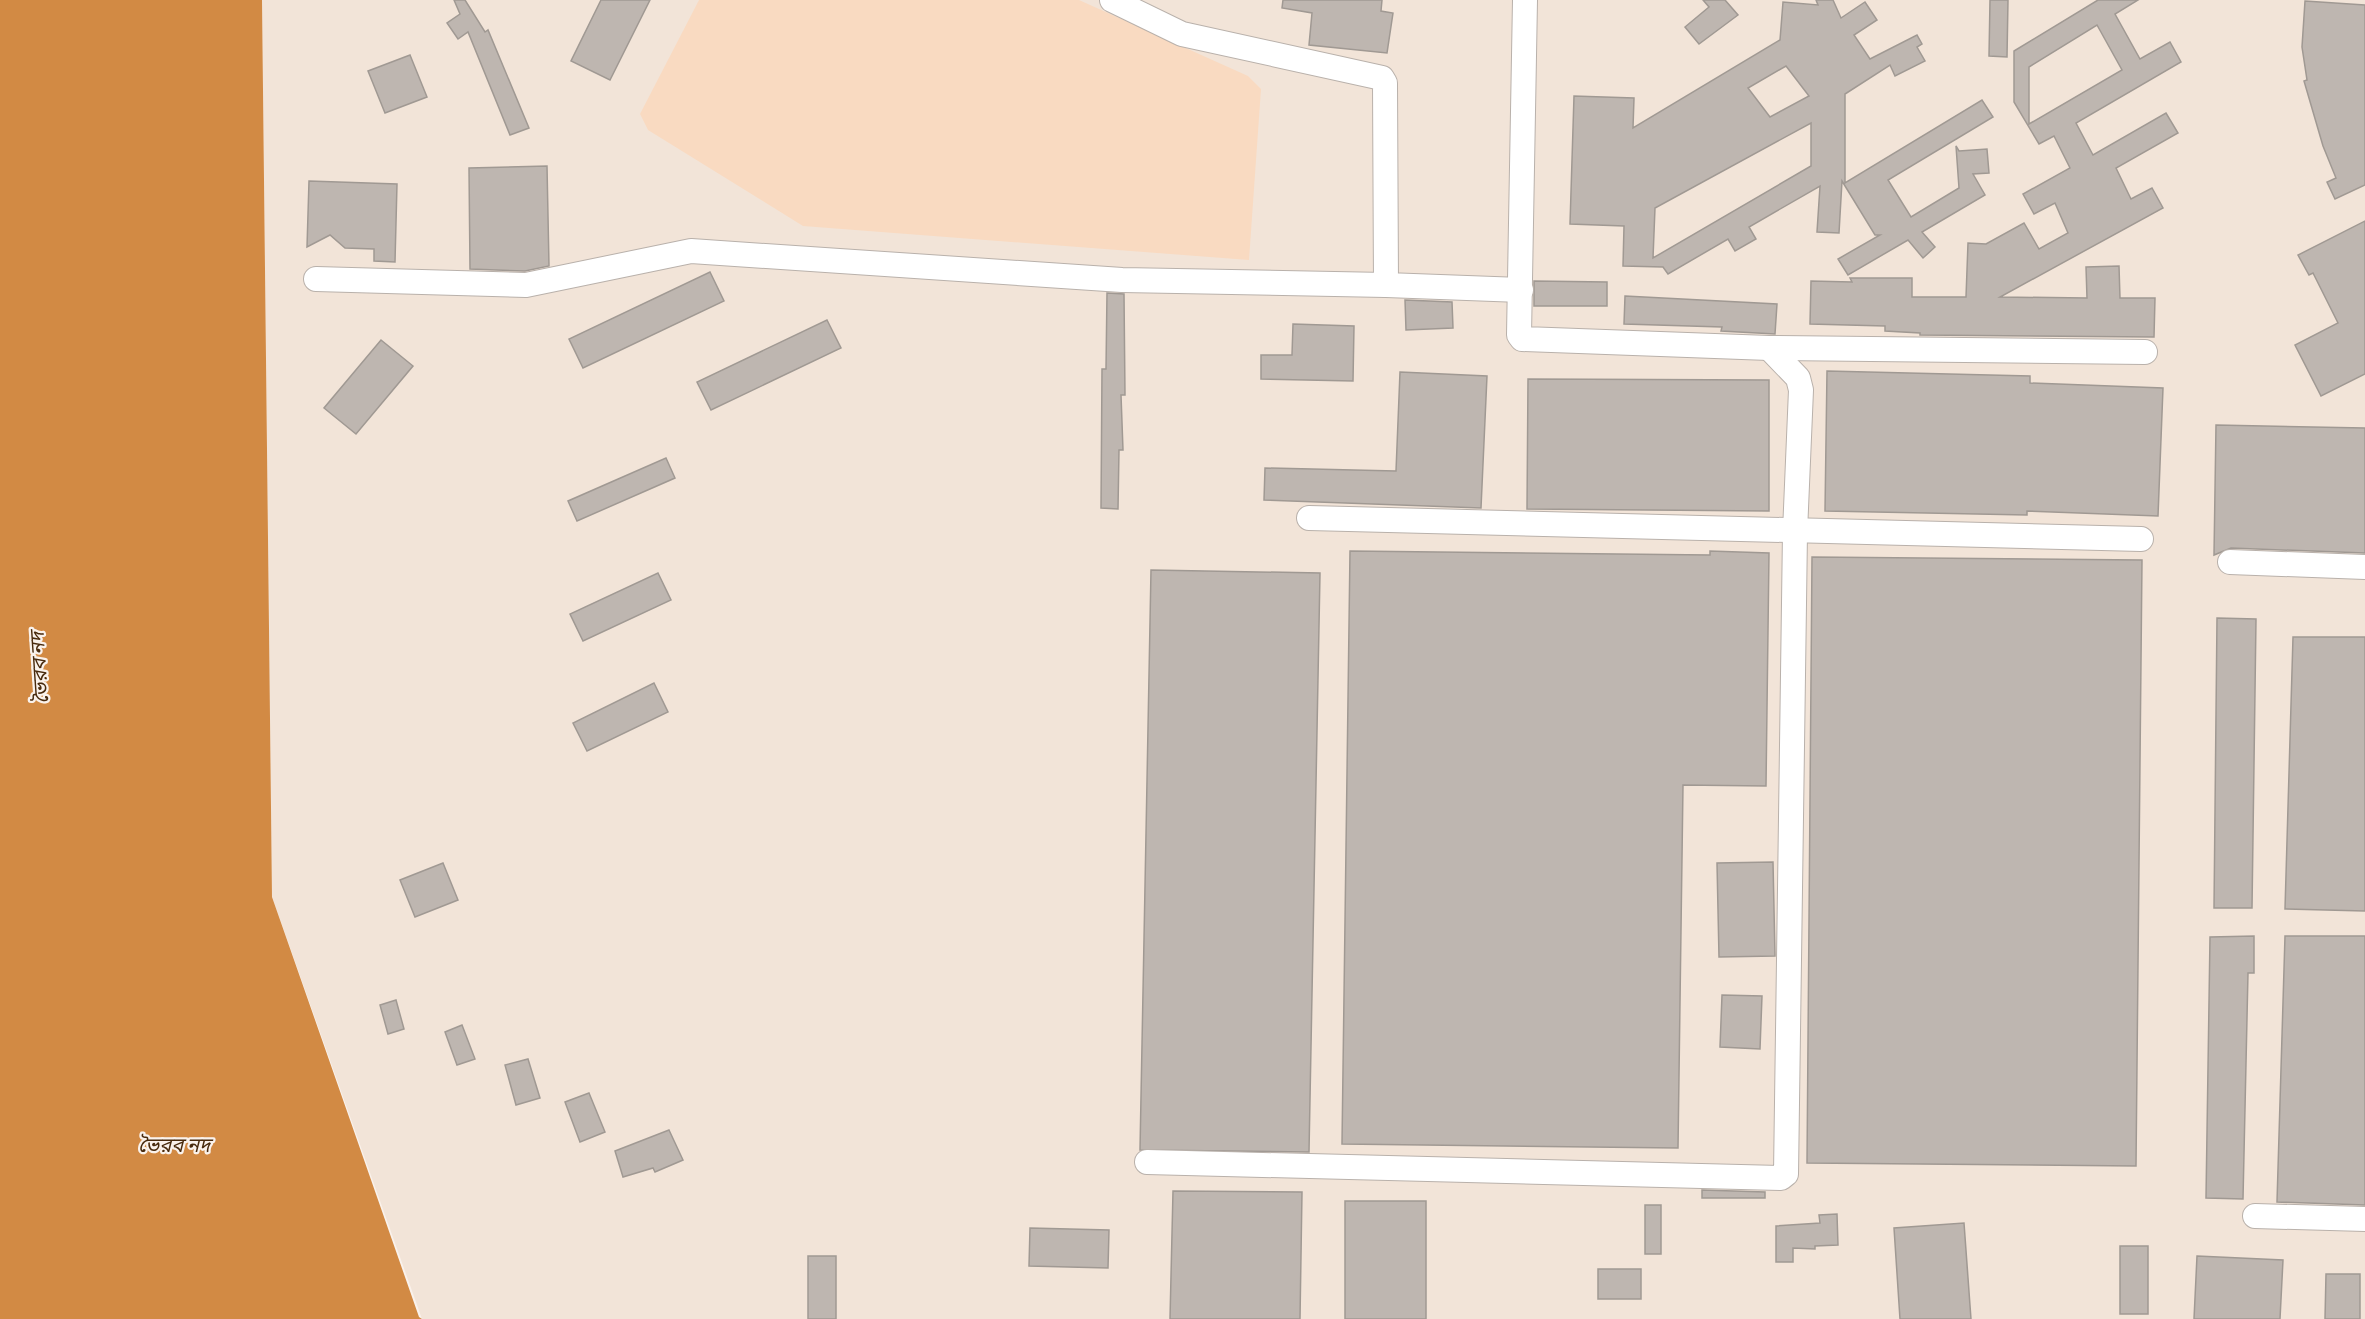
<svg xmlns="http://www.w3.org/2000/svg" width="2365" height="1319" font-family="Commissioner,'Noto Sans Bengali',sans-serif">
  <rect width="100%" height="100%" fill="#faf2ec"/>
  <path fill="#f2e4d8" d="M262,0h2103v1319h-1943l-150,-422z"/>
  <path fill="#f9dac1" d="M699,0h380l169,76 13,13 -12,171 -446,-34 -155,-96 -8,-16z"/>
  <path fill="#d28a44" d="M0,0h262l10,897 147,420 3,2h-422z"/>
  <g fill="#beb6b0" stroke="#a09993" stroke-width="1.5" fill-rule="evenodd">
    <path d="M454,0h11l20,32 3,-2 41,98 -19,7 -42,-103 -10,7 -11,-16 13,-9z"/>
    <path d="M601,0h49l-40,80 -39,-19z"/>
    <path d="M1283,0h99l-1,11 12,2 -6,40 -78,-8 3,-32 -30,-5z"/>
    <path d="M1703,0h22l13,15 -39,29 -14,-17 24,-20z"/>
    <path d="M1816,0h17l8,18 24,-16 12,18 -23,15 16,24 47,-24 5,9 -5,3 8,14 -30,15 -5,-11 -45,29v89l137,-83 11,17 -105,63 23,37 48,-29 -3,-42 3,5 28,-2 2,24 -16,1 12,21 -63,37 13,15 -12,11 -15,-18 -60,35 -10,-16 42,-24h-5l-33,-54 -3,52 -22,-1 3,-46 -71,41 7,12 -21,12 -7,-12 -60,35 -5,-7 -40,-1 1,-40 -54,-2 4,-128 60,2 -1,30 147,-88 3,-38 35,3zM1786,66l23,30 -39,21 -22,-29zM1811,123v43l-158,92 2,-50z"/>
    <path d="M1990,0h18l-1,57 -18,-1z"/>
    <path d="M2098,0h40l-23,14 25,45 30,-17 11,20 -105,61 17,32 73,-42 12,20 -62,35 15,31 21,-11 11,20 -163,89 87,1 -1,-31 33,-1 1,32h35l-1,39 -234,-2v-2l-35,-2v-5l-75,-2 1,-43 41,1 -2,-4h62v19h54l2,-54 18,1 38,-21 15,26 29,-16 -13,-30 -21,11 -11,-20 47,-26 -16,-32 -15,8 -25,-42v-51zM2097,25l25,45 -93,54v-57z"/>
    <path d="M2305,1l60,4v180l-30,14 -8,-17 9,-4 -13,-32 -19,-65 3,-1 -5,-33z"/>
    <path d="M410,55l17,42 -42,16 -17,-42z"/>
    <path d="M547,166l2,100 -24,5 -55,-2 -1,-101z"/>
    <path d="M309,181l88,3 -2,78 -21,-1v-12l-29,-1 -15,-13 -23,12z"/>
    <path d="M2365,221v153l-44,22 -26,-51 43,-22 -25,-50 -4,2 -11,-20z"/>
    <path d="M710,272l14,29 -141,67 -14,-29z"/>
    <path d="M1534,281l73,1v24h-73z"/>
    <path d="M1107,293l17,1 1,101h-4l2,55h-4l-1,59 -17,-1 1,-139h4z"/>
    <path d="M1625,296l152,8 -2,30 -54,-3 1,-4 -98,-3z"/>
    <path d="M1405,300l47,2 1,26 -47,2z"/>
    <path d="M827,320l14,28 -130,62 -14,-28z"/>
    <path d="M1293,324l61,2 -1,55 -92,-2v-24h31z"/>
    <path d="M381,340l32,26 -57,68 -32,-26z"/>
    <path d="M1827,371l203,5v7l133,5 -5,128 -131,-5v4l-202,-4z"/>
    <path d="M1400,372l87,4 -6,132 -217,-8 1,-32 131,3z"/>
    <path d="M1528,379l241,1v131l-242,-2z"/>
    <path d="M2216,425l149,3v125l-134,-5 -17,7z"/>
    <path d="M666,458l9,20 -98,43 -9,-20z"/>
    <path d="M1350,551l360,4v-4l59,2 -3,233 -83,-1 -5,363 -336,-4z"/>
    <path d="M1812,557l330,3 -6,606 -329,-3z"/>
    <path d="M1151,570l169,3 -11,579 -169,-2z"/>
    <path d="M658,573l13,27 -88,41 -13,-27z"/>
    <path d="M2217,618l39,1 -4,289h-38z"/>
    <path d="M2293,637h72v274l-80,-2z"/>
    <path d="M654,683l14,29 -81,39 -14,-28z"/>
    <path d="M1773,862l2,94 -56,1 -2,-94z"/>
    <path d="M443,863l15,37 -43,17 -15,-37z"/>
    <path d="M2254,936v37h-6l-5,226 -37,-1 4,-261z"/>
    <path d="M2285,936h80v269l-88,-3z"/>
    <path d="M1722,995l40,1 -2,53 -40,-2z"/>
    <path d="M396,1000l8,29 -16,5 -8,-29z"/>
    <path d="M462,1025l13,34 -18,6 -12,-33z"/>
    <path d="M528,1059l12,39 -24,7 -11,-40z"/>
    <path d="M589,1093l16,39 -25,10 -15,-40z"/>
    <path d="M669,1130l14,30 -28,12 -2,-4 -30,9 -8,-26z"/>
    <path d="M1702,1190l63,2v6h-63z"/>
    <path d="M1173,1191l129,1 -2,127h-130z"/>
    <rect x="1345" y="1201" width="81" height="118"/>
    <rect x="1645" y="1205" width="16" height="49"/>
    <path d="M1837,1214l1,31 -23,1v3l-22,-1v14h-17v-36l44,-3 -1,-8z"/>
    <path d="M1964,1223l7,96h-71l-6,-91z"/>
    <path d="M1030,1228l79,2 -1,38 -79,-2z"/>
    <rect x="2120" y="1246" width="28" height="68"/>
    <rect x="808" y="1256" width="28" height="63"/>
    <path d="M2197,1256l86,4 -3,59h-86z"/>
    <rect x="1598" y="1269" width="43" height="30"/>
    <path d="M2326,1274h34v45h-35z"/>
  </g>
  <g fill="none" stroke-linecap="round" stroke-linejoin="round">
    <defs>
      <g id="minor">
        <path d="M1112,0l70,34 200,44 3,5 1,202 135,5"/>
        <path d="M1525,0l-6,335 3,4 247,9 376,4"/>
        <path d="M316,279l210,6 165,-34 431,29 264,5"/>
        <path d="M1309,518l832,21"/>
        <path d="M2230,562l135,5"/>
        <path d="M1147,1162l634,16 5,-4 9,-642 6,-142 -3,-12 -29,-30"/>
        <path d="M2255,1216l110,3"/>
      </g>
    </defs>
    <use href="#minor" stroke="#b9b1ab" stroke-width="26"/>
    <use href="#minor" stroke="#fff" stroke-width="24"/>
  </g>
  <g text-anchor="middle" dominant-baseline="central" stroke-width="4.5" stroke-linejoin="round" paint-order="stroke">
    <g font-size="20" font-style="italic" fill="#482a0d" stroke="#faf2ec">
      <text transform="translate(38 668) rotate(-94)">ভৈরব নদ</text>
      <text x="174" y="1144">ভৈরব নদ</text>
    </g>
  </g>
</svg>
